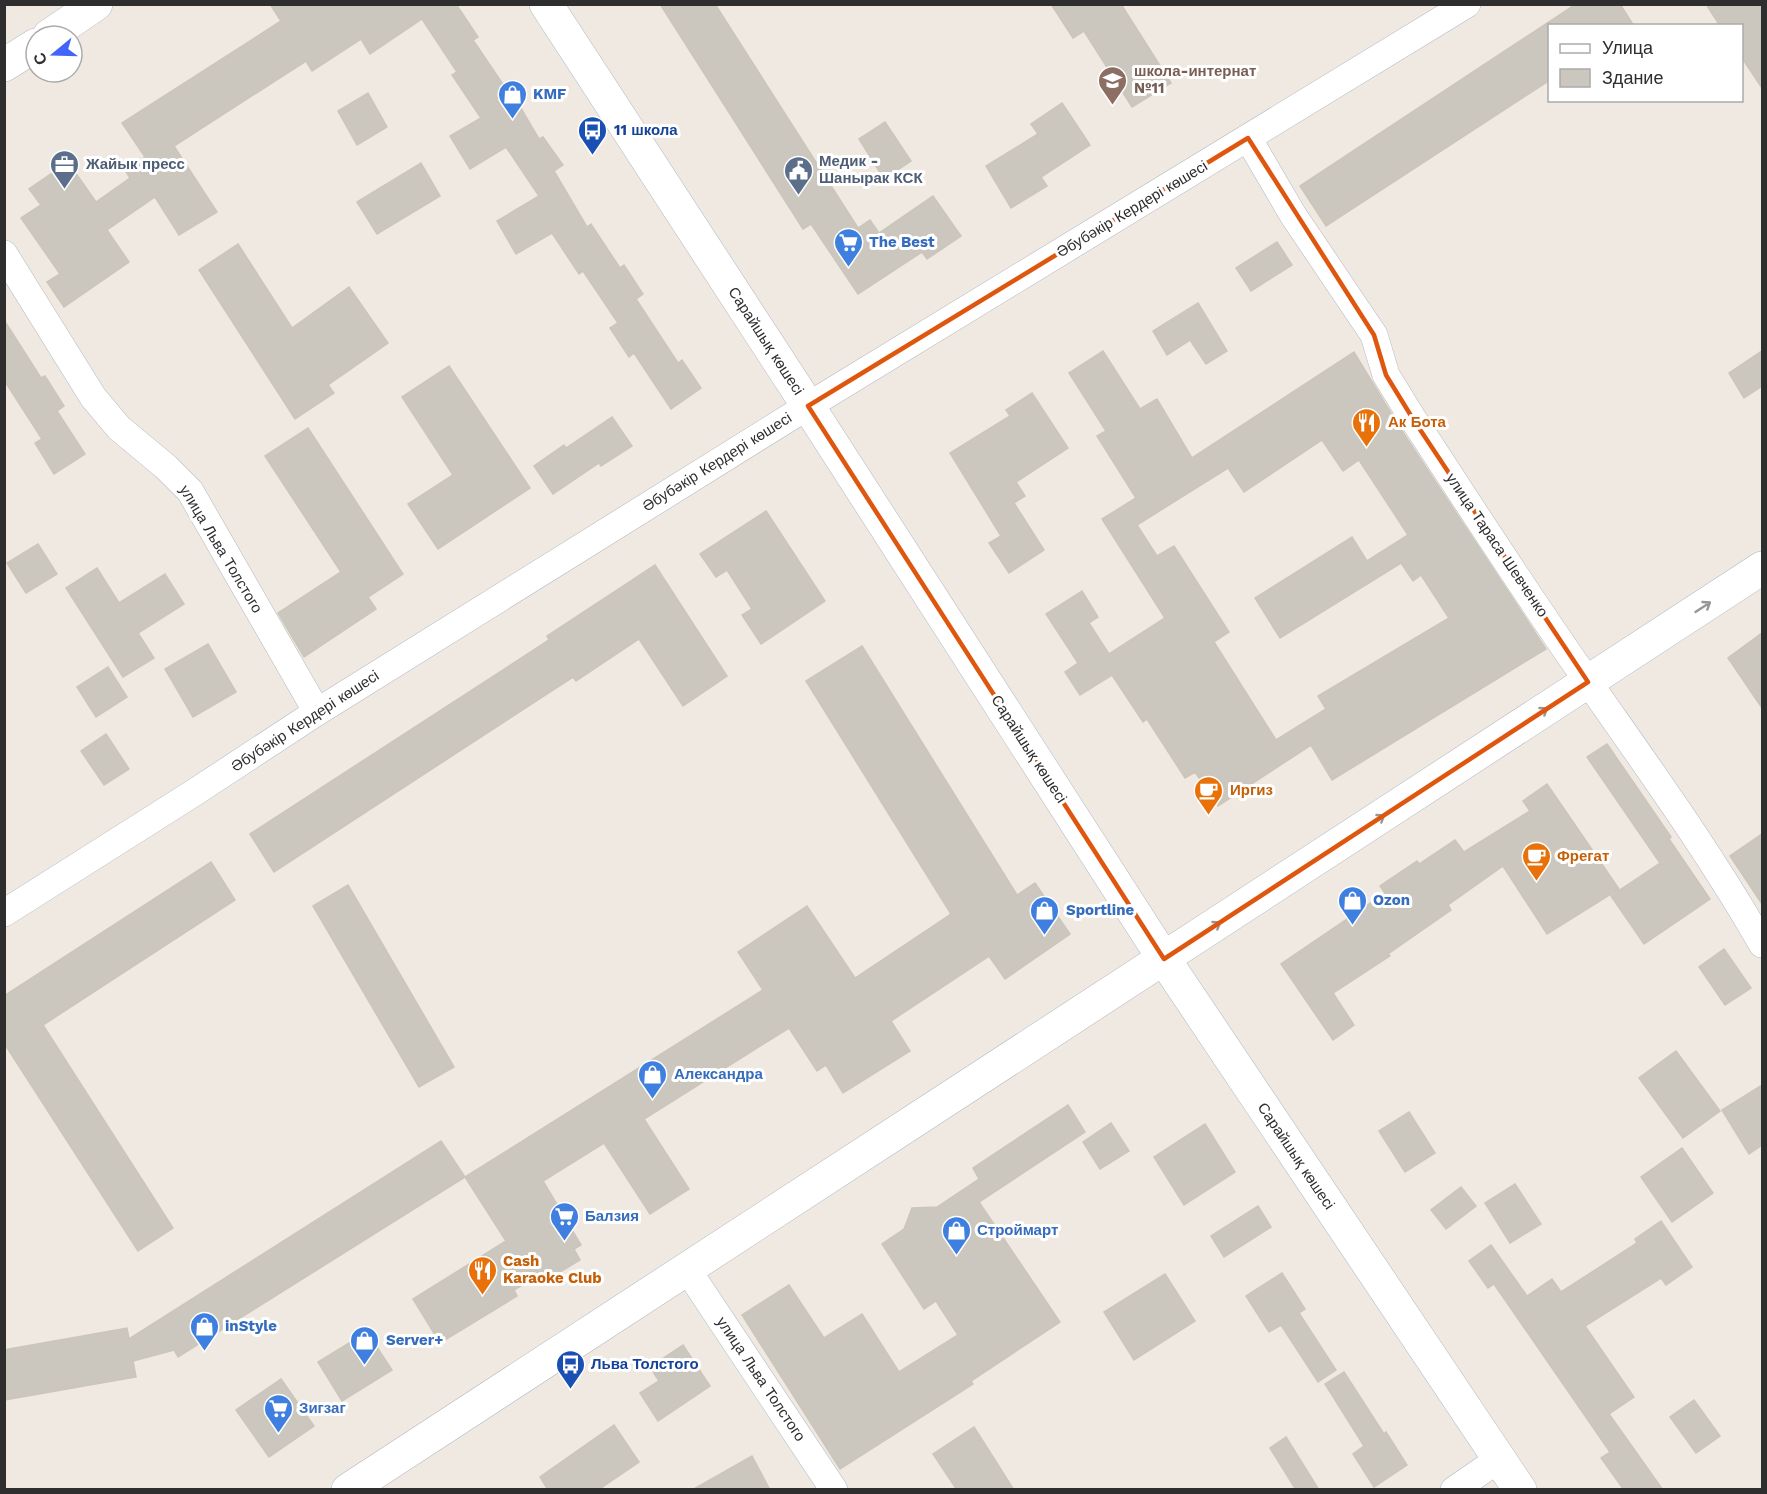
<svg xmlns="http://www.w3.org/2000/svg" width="1767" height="1494" font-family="'Work Sans',sans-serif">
  <rect width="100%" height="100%" fill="#efe9e1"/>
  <g fill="#cbc7bf" stroke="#cbc5ba" stroke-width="1.5" fill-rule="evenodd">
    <path d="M270,4h186l22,33 -5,3 40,59 2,-1 24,41 4,-2 20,28 -9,6 33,56 4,-3 29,44 4,-3 19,29 -7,5 42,64 4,-3 19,28 -30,21 -37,-56 -5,4 -19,-29 8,-5 -35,-52 -4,3 -27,-41 -36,21 -19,-33 42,-25 -33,-49 -36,22 -20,-33 31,-18 -29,-43 5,-3 -35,-53 -52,35 -9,-15 -49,32 -6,-10 -132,85 43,66 -38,23 -24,-38 -48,33 22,32 -65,45 -17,-25 13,-8 -39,-56 20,-13 -12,-16 39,-27 28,40 34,-24 -5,-8 20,-13 -23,-34 159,-102z"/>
    <path d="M660,4h55l143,224 12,-8 9,13 54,-37 28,40 -34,23 -5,-7 -64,42 -47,-70 -8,5z"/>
    <path d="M1051,4h70l50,79 -39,24 -48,-76 -11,7z"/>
    <path d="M1576,4h44l14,22h-84v54l-224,146 -26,-40z"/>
    <path d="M1706,4h56v84l-20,-30v-32h-22z"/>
    <path d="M368,93l19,34 -30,18 -19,-34z"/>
    <path d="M1062,103l28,42 -49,32 6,9 -36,22 -25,-42 52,-32 -7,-10z"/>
    <path d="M885,122l26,39 -27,18 -25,-40z"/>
    <path d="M421,163l19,33 -63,38 -20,-32z"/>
    <path d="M1277,242l15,23 -41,26 -15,-23z"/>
    <path d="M238,244l54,84 57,-41 39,56 -60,42 6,8 -39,26 -96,-149z"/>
    <path d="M1198,303l29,48 -21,13 -16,-24 -23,15 -14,-24z"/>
    <path d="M4,320l37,58 4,-2 19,30 -7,5 28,43 -31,20 -19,-31 7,-4 -38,-59z"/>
    <path d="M1103,351l37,58 17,-10 35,59 162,-106 46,76 146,221 -214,131 -21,-35 -93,61 -23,-34 -10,6 -38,-59 -4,3 -31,-47 -32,20 -15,-23 13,-9 -32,-49 36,-23 16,26 -9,6 20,31 56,-36 -63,-99 34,-21 -39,-62 9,-5 -37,-58zM1322,440l21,31 16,-11 49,75 -41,26 -15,-24 -97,61 25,40 121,-75 12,18 8,-6 28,43 -131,78 8,13 -50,31 -62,-98 15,-10 -55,-86 -17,10 -20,-31 91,-57 16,24z"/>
    <path d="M1762,351v35l-18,12 -15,-25z"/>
    <path d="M449,366l81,122 -92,61 -30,-45 45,-29 -51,-78z"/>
    <path d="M1032,393l36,55 -52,34 9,14 -11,7 30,47 -35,23 -20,-30 12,-7 -51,-83 60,-37 -4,-6z"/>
    <path d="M612,417l20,29 -31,20 -2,-3 -46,31 -19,-28 30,-21 2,3z"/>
    <path d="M308,428l95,146 -35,23 8,12 -72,48 -26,-44 63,-41 -76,-116z"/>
    <path d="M766,511l59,90 -64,43 -19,-29 10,-6 -25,-39 -11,7 -16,-23z"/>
    <path d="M38,544l19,30 -31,19 -19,-30z"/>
    <path d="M655,565l72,111 -44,30 -44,-67 -63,42 -3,-4 -299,195 -24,-38 299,-194 -2,-4z"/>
    <path d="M97,568l22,35 46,-29 19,30 -46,29 16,25 -31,19 -57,-89z"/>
    <path d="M1762,633v75l-34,-50z"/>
    <path d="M208,644l28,48 -43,25 -28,-48z"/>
    <path d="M862,646l155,249 18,-12 35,51 -65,45 -16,-23 -98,65 19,30 -67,42 -17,-28 -9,6 -28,-43 -145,91 45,70 -39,25 -46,-71 -61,38 38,64 -7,4 6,11 -25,15 -4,-7 -37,22 3,6 -77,47 -27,-44 93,-58 -41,-64 298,-187 -25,-38 69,-46 48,72 96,-64 -145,-233z"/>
    <path d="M108,667l19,30 -31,20 -19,-30z"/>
    <path d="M106,734l23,35 -25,16 -23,-34z"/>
    <path d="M1607,744l64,93 -2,2 41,60 -66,45 -33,-48 49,-33 -73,-106z"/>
    <path d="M1547,784l72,105 -72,45 -44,-68 -55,39 3,5 -63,44 2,2 -57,37 21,32 -21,15 -52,-76 104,-71 -5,-7 37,-25 2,3 36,-24 9,12 66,-41 -7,-10z"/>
    <path d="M1762,834v70l-32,-48z"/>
    <path d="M211,862l24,38 -192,125 130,203 -35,23 -134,-208v-47z"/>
    <path d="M348,885l106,182 -35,20 -106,-181z"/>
    <path d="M1724,949l27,39 -26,17 -26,-38z"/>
    <path d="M1676,1051l44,60 -37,27 -44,-60z"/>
    <path d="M1762,1085v60l-13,9 -27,-44z"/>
    <path d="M1068,1105l17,27 -106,70 81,120 -89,59 2,3 -133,85 -98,-154 47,-30 35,53 38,-24 37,58 59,-37 -22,-34 -12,8 -42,-65 22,-15 8,-21 25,-1 42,-28 -6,-11z"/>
    <path d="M1409,1112l26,41 -30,19 -26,-41z"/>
    <path d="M1111,1123l18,28 -29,18 -17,-27z"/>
    <path d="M1205,1124l30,48 -51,33 -30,-48z"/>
    <path d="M441,1141l24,36 -287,180 -4,-7 -41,11 3,16 -132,23v-50l123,-22 2,11z"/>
    <path d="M1682,1148l31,45 -41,29 -31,-45z"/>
    <path d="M1515,1184l26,40 -31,19 -25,-40z"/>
    <path d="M1461,1187l15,19 -30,23 -15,-19z"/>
    <path d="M1258,1206l13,21 -47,30 -13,-21z"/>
    <path d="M1661,1221l31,46 -26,18 -5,-7 -76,48 49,71 -25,17 54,76h-39l-23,-32 9,-6 -116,-168 -6,4 -19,-27 22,-16 36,51 25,-17 9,13 76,-49 -2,-4z"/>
    <path d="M1282,1273l23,36 -6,4 37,57 -18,12 -37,-57 -12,7 -23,-36z"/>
    <path d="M1165,1274l30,47 -61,39 -30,-48z"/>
    <path d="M367,1332l25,38 -50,31 -24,-39z"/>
    <path d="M683,1345l27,41 -52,35 -18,-28 19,-12 -9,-14z"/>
    <path d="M1344,1372l40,62 2,-2 21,33 -33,22 -21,-33 11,-8 -39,-62z"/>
    <path d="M281,1379l33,47 -45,31 -33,-47z"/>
    <path d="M1694,1400l26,36 -24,17 -26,-36z"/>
    <path d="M614,1425l25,37 -41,28h-50l-8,-13z"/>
    <path d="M974,1427l40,63h-57l-24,-36z"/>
    <path d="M1286,1437l33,53h-23l-26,-42z"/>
    <path d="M752,1456l18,34h-78z"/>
  </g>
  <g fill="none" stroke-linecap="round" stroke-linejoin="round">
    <defs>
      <g id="minor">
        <path d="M1248,138l45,77 81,120 12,40 27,44c58,88 115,178 176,264 60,86 121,170 173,261"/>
        <path d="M4,254l89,143 26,31 47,39 24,24 127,221"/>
        <path d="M4,913l188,-119 125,-82 491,-306 659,-402"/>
        <path d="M687,1269l147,221"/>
        <path d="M1454,1490l45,-31"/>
      </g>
      <g id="tertiary">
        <path d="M546,4l262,402 356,553 356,531"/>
        <path d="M49,36l47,-32"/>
        <path d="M4,65l32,-20"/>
        <path d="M348,1490l1414,-922"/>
      </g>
    </defs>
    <use href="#minor" stroke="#b4b7c1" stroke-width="28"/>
    <use href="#tertiary" stroke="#b4b7c1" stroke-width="34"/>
    <use href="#minor" stroke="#fff" stroke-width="27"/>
    <use href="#tertiary" stroke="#fff" stroke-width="33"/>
  </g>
  <defs><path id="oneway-shaft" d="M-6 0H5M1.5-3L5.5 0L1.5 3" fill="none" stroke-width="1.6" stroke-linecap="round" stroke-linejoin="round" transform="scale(1.5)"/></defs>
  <g stroke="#969696">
    <use href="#oneway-shaft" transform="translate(1703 607) rotate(-33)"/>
    <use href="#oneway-shaft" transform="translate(1540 713) rotate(-33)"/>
    <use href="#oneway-shaft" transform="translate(1377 820) rotate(-33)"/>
    <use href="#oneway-shaft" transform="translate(1213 927) rotate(-33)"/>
  </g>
  <path fill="none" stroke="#df570e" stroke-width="4.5" stroke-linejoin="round" d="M1248,138l126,197 12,40 27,44 175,263 -424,277 -356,-553z"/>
  <defs>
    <symbol id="school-pin" viewBox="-11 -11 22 30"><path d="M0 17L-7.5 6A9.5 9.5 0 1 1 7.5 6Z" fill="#8d6e63" stroke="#fff"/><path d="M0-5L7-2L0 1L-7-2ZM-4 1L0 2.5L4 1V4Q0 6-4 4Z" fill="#fff"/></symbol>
    <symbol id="shop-pin" viewBox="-11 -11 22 30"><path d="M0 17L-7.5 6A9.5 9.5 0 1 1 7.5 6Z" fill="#3f7fe0" stroke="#fff"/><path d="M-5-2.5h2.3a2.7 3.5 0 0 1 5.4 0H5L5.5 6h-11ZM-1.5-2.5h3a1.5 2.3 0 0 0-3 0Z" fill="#fff"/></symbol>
    <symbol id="bus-pin" viewBox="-11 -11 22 30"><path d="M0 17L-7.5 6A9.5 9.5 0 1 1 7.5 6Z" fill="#1a4fb4" stroke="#fff"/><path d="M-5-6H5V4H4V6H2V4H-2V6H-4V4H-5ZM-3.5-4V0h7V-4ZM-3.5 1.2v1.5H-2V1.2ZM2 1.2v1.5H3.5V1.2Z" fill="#fff"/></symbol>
    <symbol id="office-pin" viewBox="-11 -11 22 30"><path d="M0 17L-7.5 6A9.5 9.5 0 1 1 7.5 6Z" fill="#5c6f8a" stroke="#fff"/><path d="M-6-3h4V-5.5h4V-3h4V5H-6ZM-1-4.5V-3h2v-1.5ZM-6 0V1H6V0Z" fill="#fff"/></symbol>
    <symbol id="civic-pin" viewBox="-11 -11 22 30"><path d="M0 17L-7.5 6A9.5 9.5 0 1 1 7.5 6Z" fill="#5c6f8a" stroke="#fff"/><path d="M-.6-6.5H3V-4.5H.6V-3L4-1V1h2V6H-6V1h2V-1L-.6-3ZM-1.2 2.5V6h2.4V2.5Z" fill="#fff"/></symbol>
    <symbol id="supermarket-pin" viewBox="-11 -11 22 30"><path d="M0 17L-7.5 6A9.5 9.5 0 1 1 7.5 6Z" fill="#3f7fe0" stroke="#fff"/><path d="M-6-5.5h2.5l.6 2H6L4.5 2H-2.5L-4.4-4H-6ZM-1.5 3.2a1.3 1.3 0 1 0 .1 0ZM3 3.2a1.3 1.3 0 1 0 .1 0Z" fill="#fff"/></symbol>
    <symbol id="restaurant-pin" viewBox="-11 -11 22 30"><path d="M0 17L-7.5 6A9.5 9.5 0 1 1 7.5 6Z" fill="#e8710a" stroke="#fff"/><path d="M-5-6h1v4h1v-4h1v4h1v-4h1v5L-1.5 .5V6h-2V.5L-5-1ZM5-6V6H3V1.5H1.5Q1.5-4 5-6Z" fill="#fff"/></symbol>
    <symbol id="cafe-pin" viewBox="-11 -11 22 30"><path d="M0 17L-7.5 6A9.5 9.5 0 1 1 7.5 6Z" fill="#e8710a" stroke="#fff"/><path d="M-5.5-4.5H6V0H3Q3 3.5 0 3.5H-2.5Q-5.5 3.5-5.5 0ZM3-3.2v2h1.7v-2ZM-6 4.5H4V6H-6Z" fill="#fff"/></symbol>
  </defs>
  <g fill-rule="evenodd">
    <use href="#school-pin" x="1096" y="64" width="33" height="45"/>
    <use href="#shop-pin" x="496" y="78" width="33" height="45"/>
    <use href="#bus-pin" x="576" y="114" width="33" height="45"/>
    <use href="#office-pin" x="48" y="148" width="33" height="45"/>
    <use href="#civic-pin" x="782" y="154" width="33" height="45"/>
    <use href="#supermarket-pin" x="832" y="226" width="33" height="45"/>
    <use href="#restaurant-pin" x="1350" y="406" width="33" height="45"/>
    <use href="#cafe-pin" x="1192" y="774" width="33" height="45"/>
    <use href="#cafe-pin" x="1520" y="840" width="33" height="45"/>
    <use href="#shop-pin" x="1336" y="884" width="33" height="45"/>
    <use href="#shop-pin" x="1028" y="894" width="33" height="45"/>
    <use href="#shop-pin" x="636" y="1058" width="33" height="45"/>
    <use href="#supermarket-pin" x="548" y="1200" width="33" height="45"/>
    <use href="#shop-pin" x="940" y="1214" width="33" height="45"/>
    <use href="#restaurant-pin" x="466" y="1254" width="33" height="45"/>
    <use href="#shop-pin" x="188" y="1310" width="33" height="45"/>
    <use href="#shop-pin" x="348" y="1324" width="33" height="45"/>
    <use href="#bus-pin" x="554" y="1348" width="33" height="45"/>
    <use href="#supermarket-pin" x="262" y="1392" width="33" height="45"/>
  </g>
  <g text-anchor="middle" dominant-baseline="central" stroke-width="6" stroke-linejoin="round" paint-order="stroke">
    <g font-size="15" font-weight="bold" fill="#785e54" stroke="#fff" text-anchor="start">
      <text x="1134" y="71">школа-интернат<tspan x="1134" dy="17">№11</tspan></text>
    </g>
    <g font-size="15" font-weight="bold" fill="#366cbe" stroke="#fff" text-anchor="start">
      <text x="533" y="94">KMF</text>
      <text x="869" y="242">The Best</text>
      <text x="1373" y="900">Ozon</text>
      <text x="1066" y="910">Sportline</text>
      <text x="674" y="1074">Александра</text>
      <text x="585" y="1216">Балзия</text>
      <text x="977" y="1230">Строймарт</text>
      <text x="225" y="1326">inStyle</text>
      <text x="386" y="1340">Server+</text>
      <text x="299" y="1408">Зигзаг</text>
    </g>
    <g font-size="15" font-weight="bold" fill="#164399" stroke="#fff" text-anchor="start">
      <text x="614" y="130">11 школа</text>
      <text x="591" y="1364">Льва Толстого</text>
    </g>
    <g font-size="15" font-weight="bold" fill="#4e5e75" stroke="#fff" text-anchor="start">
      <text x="819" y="161">Медик -<tspan x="819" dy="17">Шанырак КСК</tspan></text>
      <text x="86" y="164">Жайык пресс</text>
    </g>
    <g font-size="15" fill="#2e2e2e" stroke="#fff">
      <text transform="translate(1132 209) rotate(-31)">Әбубәкір Кердері көшесі</text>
      <text transform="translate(766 341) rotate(57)">Сарайшық көшесі</text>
      <text transform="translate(717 462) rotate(-32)">Әбубәкір Кердері көшесі</text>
      <text transform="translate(1497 545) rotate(56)">улица Тараса Шевченко</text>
      <text transform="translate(221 549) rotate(59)">улица Льва Толстого</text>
      <text transform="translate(305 721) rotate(-33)">Әбубәкір Кердері көшесі</text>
      <text transform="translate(1029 749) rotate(57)">Сарайшық көшесі</text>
      <text transform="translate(1296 1156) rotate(56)">Сарайшық көшесі</text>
      <text transform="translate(761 1379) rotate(56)">улица Льва Толстого</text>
    </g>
    <g font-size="15" font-weight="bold" fill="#c56008" stroke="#fff" text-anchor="start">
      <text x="1388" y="422">Ак Бота</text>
      <text x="1230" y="790">Иргиз</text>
      <text x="1557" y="856">Фрегат</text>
      <text x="503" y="1261">Cash<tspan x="503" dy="17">Karaoke Club</tspan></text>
    </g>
  </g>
  <rect width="1767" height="1494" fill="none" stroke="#2e2e2e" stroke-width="12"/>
  <rect x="1548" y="24" width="195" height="78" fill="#ffffff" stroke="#ababab" stroke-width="1.5"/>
  <rect x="1560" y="44" width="30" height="9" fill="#ffffff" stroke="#ababab" stroke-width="1.5"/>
  <text x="1602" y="54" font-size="18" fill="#2e2e2e">Улица</text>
  <rect x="1560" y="69" width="30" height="18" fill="#cbc7bf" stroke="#ababab" stroke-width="1.5"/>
  <text x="1602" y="84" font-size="18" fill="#2e2e2e">Здание</text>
  <g transform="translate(54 54) rotate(251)"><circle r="28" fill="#ffffff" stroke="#ababab" stroke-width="1.5"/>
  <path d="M0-4.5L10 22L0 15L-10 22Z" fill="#4264fb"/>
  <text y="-9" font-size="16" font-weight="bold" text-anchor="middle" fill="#2e2e2e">С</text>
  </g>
</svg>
